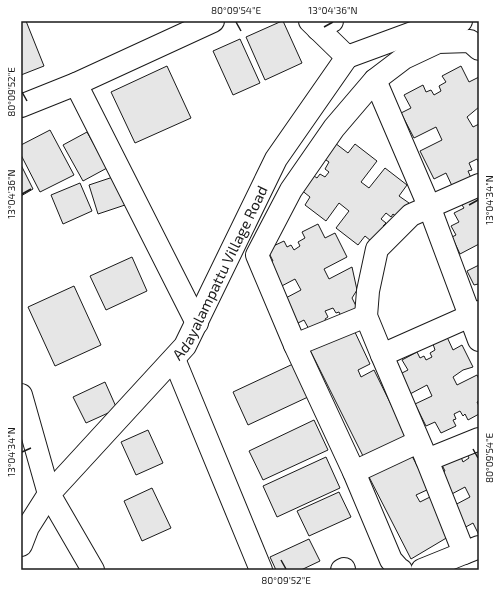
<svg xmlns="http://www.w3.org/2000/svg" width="500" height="591" font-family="'Exo 2',sans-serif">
  <rect width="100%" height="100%" fill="#fff"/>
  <g fill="#e6e6e6" stroke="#1a1a1a">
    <path d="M21,21h5l18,45 -23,9z"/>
    <path d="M282,21h1l19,42 -37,17 -19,-43z"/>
    <path d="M240,39l20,44 -27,12 -20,-44z"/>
    <path d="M167,66l24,52 -56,25 -24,-51z"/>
    <path d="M461,66l8,16 10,-5v30l-12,10 6,10 6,-3v39l-2,-4 -8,4 3,7 -4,1 3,7 -18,10 -7,-15 -12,6 -14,-28 22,-11 -6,-13 -22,11 -13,-25 10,-5 -7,-13 19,-10 3,7 5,-2 3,5 7,-4 -2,-5 7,-4 -4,-6z"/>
    <path d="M50,130l24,45 -34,17 -19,-37v-10z"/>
    <path d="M87,132l20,36 -24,13 -20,-36z"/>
    <path d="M335,143l13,10 7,-9 22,17 -16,21 8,6 16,-20 22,17 -8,11 10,7 -11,15 -5,-4 -2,3 -5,-4 -5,6 5,4 -3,3 6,5 -12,15 -12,-10 -7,9 -22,-17 13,-17 -10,-8 -13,18 -21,-16 5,-8 -10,-8 11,-15 6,4 3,-4 5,3 4,-5 -4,-3 4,-7 -6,-4z"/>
    <path d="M21,165l12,24 -12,7z"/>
    <path d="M116,176l9,29 -27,9 -9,-29z"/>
    <path d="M80,183l12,28 -29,13 -12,-29z"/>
    <path d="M476,197l3,5v42l-19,10 -8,-17 4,-2 -5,-9 8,-4 -5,-9 10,-5 -2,-3z"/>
    <path d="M318,224l7,14 10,-5 12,24 -23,12 5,10 23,-12 5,23 -5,8 6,12 -16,8 -3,-6 -3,1 -3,-5 -8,3 3,6 -3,2 3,6 -17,8 -7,-13 -10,5 -12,-25 19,-10 -6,-11 -19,10 -12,-24 9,-4 -6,-12 17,-8 3,6 4,-2 3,5 6,-4 -2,-4 7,-4 -3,-6z"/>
    <path d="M132,257l15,34 -41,19 -16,-34z"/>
    <path d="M479,265v21l-1,-2 -4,1 -7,-14z"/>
    <path d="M74,286l27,59 -46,21 -27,-59z"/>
    <path d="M353,328l17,36 -12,6 3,7 13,-7 33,67 -43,21 -54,-108z"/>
    <path d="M447,337l6,13 9,-5 11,22 -10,3 -10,7 4,8 20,-10 2,4v22l-2,1 2,4v8l-11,6 -3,-6 -2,2 -3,-5 -6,3 2,5 -3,1 3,6 -15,7 -6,-11 -9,4 -11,-22 17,-8 -5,-11 -17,9 -10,-20 8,-4 -6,-10 15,-8 3,6 4,-2 2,4 6,-3 -2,-4 5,-3 -2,-6z"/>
    <path d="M293,364l15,33 -60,28 -15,-33z"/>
    <path d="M105,382l12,27 -31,14 -13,-26z"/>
    <path d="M314,420l14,30 -65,30 -14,-29z"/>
    <path d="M148,430l15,33 -27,12 -15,-33z"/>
    <path d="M479,442v93l-6,-12 -9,5 -11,-22 17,-9 -5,-10 -17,9 -10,-20 7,-5 -5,-10 21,-4 2,5 6,-4 -2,-4z"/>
    <path d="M411,454l18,35 -13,6 4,7 12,-6 16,41 -37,22 -43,-84z"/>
    <path d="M326,457l14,31 -63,29 -14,-31z"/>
    <path d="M152,488l19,40 -29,13 -18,-40z"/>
    <path d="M339,492l12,25 -42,19 -12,-25z"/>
    <path d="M309,539l11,22 -19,9h-25l-6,-13z"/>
  </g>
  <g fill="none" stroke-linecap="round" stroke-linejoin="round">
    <defs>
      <g id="street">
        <path d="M318,29l14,-8"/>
        <path d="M375,80l54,126 50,134"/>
        <path d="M76,84l121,239"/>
        <path d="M21,106l55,-22 137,-63"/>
        <path d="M479,312l-97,43 45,105 37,93 15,-6"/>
        <path d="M366,316l-71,29 -38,-90 34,-65 43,-62 41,-48 29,-22 34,-16 32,-1 9,8"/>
        <path d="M295,345l59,127 37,88 8,9 2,1"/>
        <path d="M382,355l-16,-39 2,-25 9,-42 34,-34 68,-30"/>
        <path d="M174,359l87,211"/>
        <path d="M21,395l28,99 -21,33 -7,18"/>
        <path d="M427,460l52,-21"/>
        <path d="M354,472l64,-30"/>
        <path id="s1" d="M93,570l-44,-76 136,-148 91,-187 71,-102"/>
        <path d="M342,570l2,-1"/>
        <path d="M422,570l42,-17"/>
      </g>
      <path id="secondary" d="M310,21l37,36 68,-25 46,-11"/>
    </defs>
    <use href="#street" stroke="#1a1a1a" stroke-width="24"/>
    <use href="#secondary" stroke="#1a1a1a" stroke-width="24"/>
    <use href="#street" stroke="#fff" stroke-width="22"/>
    <use href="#secondary" stroke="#fff" stroke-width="22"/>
  </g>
  <path fill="none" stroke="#1a1a1a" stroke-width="1.5" d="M236,22l5,9M324,27l9,-5M22,92l5,9M22,194l9,-5M469,205l9,-5M473,449l5,9M22,452l9,-4M281,560l5,9"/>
  <g text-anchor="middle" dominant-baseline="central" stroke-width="3" stroke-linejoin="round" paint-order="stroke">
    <g font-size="15" fill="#1a1a1a" stroke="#fff">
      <text stroke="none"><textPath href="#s1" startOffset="370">Adayalampattu Village Road</textPath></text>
    </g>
  </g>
  <rect width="500" height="591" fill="none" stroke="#ffffff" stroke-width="44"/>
  <rect x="22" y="22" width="456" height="547" fill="none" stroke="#1a1a1a" stroke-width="1.5"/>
  <g font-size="10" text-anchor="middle" fill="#1a1a1a">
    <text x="236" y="14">80°09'54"E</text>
    <text x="333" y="14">13°04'36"N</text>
    <text transform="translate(11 92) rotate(-90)" y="4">80°09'52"E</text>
    <text transform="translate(11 194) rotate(-90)" y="4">13°04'36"N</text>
    <text transform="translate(489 200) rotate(-90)" y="4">13°04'34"N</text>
    <text transform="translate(11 452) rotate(-90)" y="4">13°04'34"N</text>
    <text transform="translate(489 458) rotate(-90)" y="4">80°09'54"E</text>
    <text x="286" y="584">80°09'52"E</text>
  </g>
</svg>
